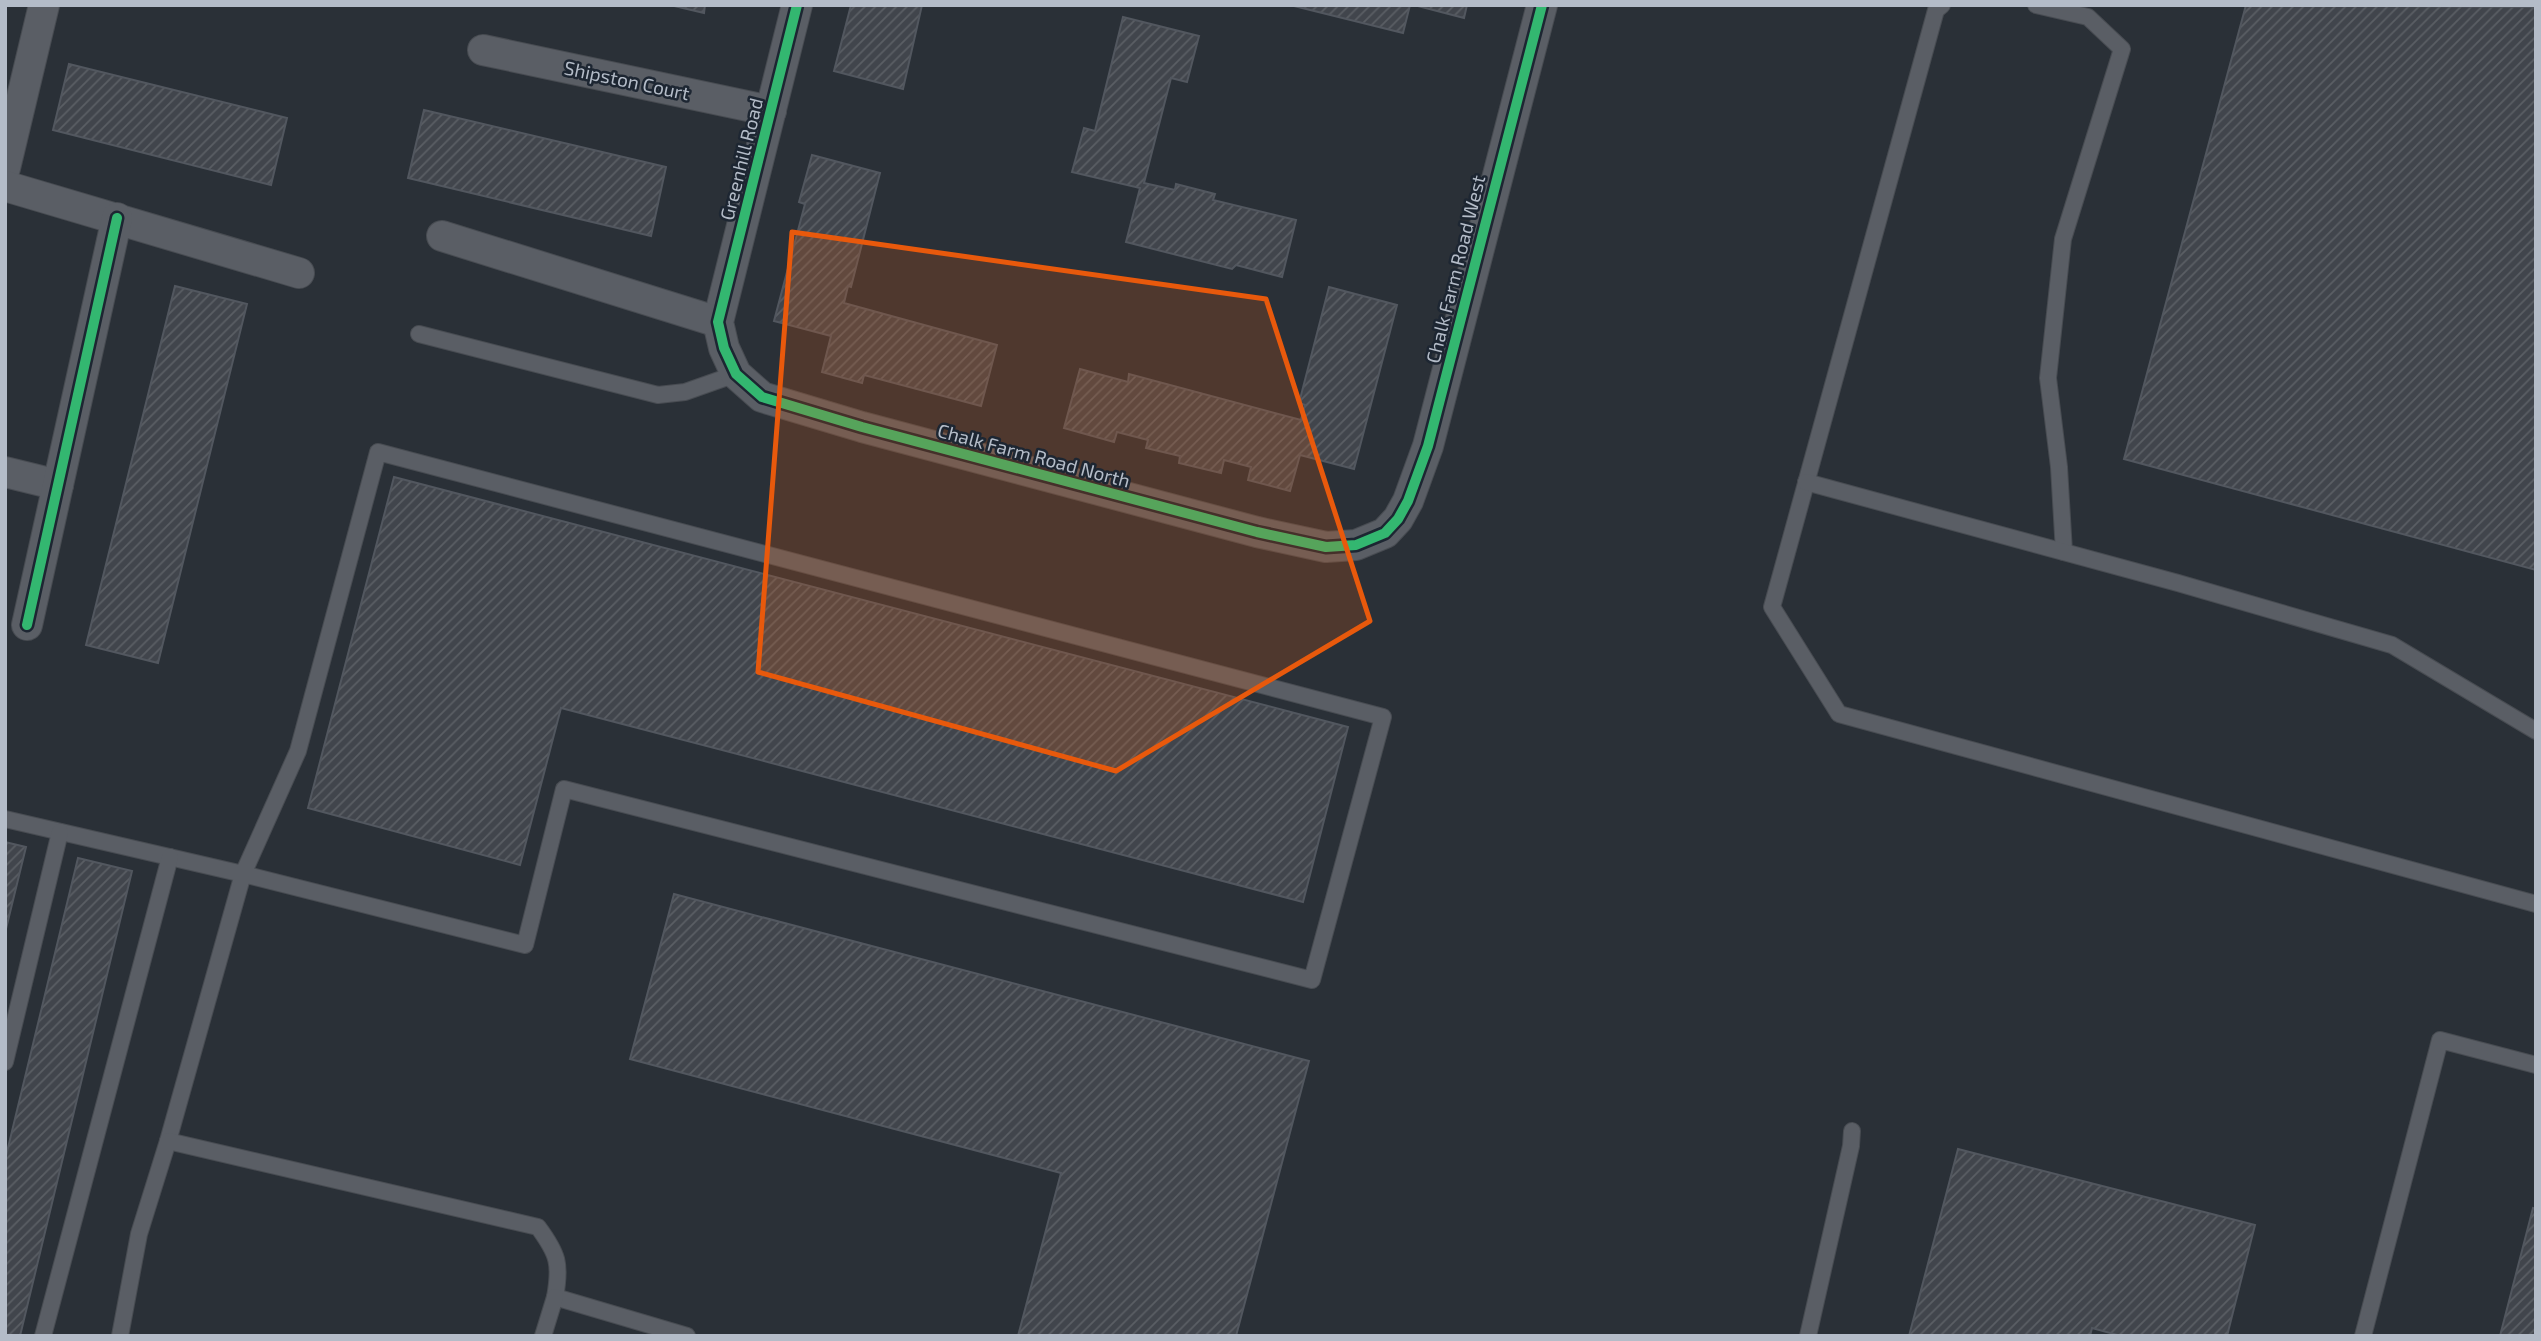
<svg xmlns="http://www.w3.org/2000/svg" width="2541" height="1341" font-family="'Exo 2',sans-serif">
  <defs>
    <pattern id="building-hatch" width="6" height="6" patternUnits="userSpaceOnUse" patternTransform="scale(1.75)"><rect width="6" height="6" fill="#41454c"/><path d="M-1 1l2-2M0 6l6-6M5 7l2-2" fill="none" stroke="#5a5e64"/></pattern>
  </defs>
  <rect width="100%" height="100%" fill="#2a3037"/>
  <g fill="url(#building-hatch)" stroke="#52575f" stroke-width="2">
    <path d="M670,5h35l-1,8z"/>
    <path d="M851,5h71l-19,84 -69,-18z"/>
    <path d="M1290,5h120l-7,28z"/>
    <path d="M1414,5h53l-3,13z"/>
    <path d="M2246,5l290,2v563l-412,-111z"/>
    <path d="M1123,17l76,19 -12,46 -16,-4 -27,105 31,7 1,-6 39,10 -2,6 83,20 -14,57 -46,-12 -4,4 -106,-27 14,-54 -68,-16 12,-44 11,3z"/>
    <path d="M69,64l218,54 -16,67 -218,-55z"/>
    <path d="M424,110l242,57 -15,69 -243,-58z"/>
    <path d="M812,155l68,18 -29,114 -3,-1 -4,17 153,42 -16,61 -117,-31 -2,8 -40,-11 9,-36 -57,-15 31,-117 -6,-2z"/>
    <path d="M175,286l72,18 -89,359 -72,-18z"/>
    <path d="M1329,287l68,18 -43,164 -54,-14 -10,36 -42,-11 3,-13 -27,-7 -3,13 -42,-10 1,-7 -34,-8 2,-8 -31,-8 -3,10 -50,-14 16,-59 48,13 1,-8 172,46 4,-15 -6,-2z"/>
    <path d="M394,477l954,250 -45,175 -742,-194 -41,157 -212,-57z"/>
    <path d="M5,842l21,5 -21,86z"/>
    <path d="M78,858l54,13 -112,465h-15v-176z"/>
    <path d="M674,894l635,167 -73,275h-218l43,-163 -431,-114z"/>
    <path d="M1958,1149l297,76 -28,111h-106l-29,-8 -2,8h-181z"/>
    <path d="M2533,1208l3,1v127h-36z"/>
  </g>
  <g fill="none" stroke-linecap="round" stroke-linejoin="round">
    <defs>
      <g id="lane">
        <path d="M1942,5l-6,5 -164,597 67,107 697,190"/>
        <path d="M2036,5l52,12 34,32 -59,190 -15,139 11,89 5,85"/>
        <path d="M419,334l239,61 27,-3 51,-18"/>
        <path d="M1806,482l372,101 214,62 144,86"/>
        <path d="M5,819l238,55 282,71 39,-156 748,191 71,-263 -1005,-265 -80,299 -55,123 -75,267"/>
        <path d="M5,1062l55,-230"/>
        <path d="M43,1336l127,-479"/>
        <path d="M120,1336l19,-102 29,-93 370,86c20,27 23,37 17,70l132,39"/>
        <path d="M543,1336l12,-39"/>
        <path d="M1808,1336l43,-190 1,-15"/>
        <path d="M2363,1336l77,-296 96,25"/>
      </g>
      <g id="street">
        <path d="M797,5l-79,317 6,26 12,26 26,23 100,30 395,105 69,15 30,-2 29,-12 13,-14 10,-18 20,-55 114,-441"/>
        <path d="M483,50l288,61"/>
        <path d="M5,168l39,-163"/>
        <path d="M5,186l294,87"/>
        <path d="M442,236l276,86"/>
        <path d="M5,472l53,13"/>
        <path d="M27,625l90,-407"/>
      </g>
    </defs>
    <use href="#lane" stroke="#484c52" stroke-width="18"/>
    <use href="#street" stroke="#484c52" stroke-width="32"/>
    <use href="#lane" stroke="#5a5e65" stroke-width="16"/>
    <use href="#street" stroke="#5a5e65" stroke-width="30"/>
    <defs>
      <g id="cycleway">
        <path d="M797,5l-79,317 6,26 12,26 26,23 100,30 395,105 69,15 30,-2 29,-12 13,-14 10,-18 20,-55 114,-441"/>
        <path d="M27,625l90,-407"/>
      </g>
    </defs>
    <use href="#cycleway" stroke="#1d2632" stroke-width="15"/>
    <use href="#cycleway" stroke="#33b770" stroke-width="10"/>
  </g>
  <path fill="#e8590c" fill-opacity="0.2" stroke="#e8590c" stroke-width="5" stroke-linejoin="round" d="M792,232l474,67 104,322 -254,150 -358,-99z"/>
  <g text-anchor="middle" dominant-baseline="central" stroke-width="5" stroke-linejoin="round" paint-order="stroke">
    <g font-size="19" fill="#b4bcc8" stroke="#1d2632">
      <text transform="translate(627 80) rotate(12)">Shipston Court</text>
      <text transform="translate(741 159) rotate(-76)">Greenhill Road</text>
      <text transform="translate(1455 269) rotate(-76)">Chalk Farm Road West</text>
      <text transform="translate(1034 455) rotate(15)">Chalk Farm Road North</text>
    </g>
  </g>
  <rect width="2541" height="1341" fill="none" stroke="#b4bcc8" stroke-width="14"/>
</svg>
